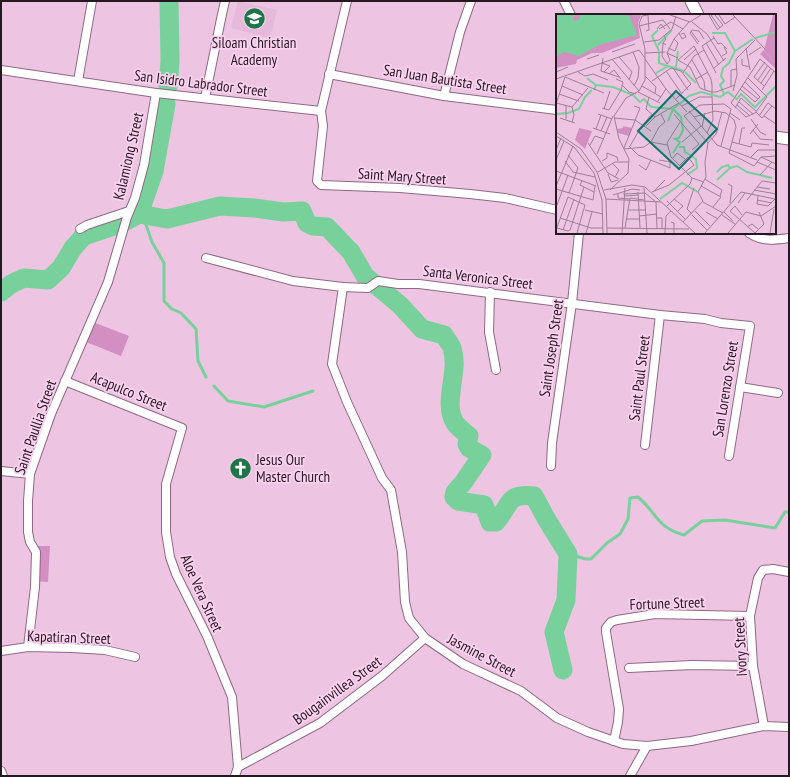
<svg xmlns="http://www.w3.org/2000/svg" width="790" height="777" font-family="'PT Sans Narrow',sans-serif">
  <rect width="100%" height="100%" fill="#edc5e2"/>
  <path fill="#e6b8d9" d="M238,1l39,9 -7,28 -39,-10z"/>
  <g fill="#d38fc2">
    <path d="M93,322l36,14 -8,20 -35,-14z"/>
    <path d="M35,546h15l-2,36 -15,-1z"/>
  </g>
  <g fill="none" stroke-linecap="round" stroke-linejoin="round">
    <g stroke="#78d19b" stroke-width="3">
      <path d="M139,214l6,8 7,20 12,21v38l8,8 9,4 15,16 2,32 8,16"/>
      <path d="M214,386l14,15 36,6 49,-16"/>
      <path d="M568,554l18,5h5l16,-16 13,-9 8,-15 2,-21 8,-1c19,16 19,31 46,38l18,-14 23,-1 50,8 10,-16h4"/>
    </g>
    <g stroke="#78d19b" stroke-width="19">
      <path d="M168,87l2,-26 -1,-60"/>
      <path d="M139,214l28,5 53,-13 34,2 29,4 19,-1 5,12 6,3 14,1 24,25 14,24 35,29 22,24 22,6c2,4 7,9 8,13 8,24 -10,54 3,75 3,4 9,9 14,13l-2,8 2,4 13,7 -19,28 -8,9 -1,5 4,4 26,4 6,17h6c15,-17 10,-29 38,-26l13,24 21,34 -2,46 -12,32 9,38"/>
      <path d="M1,292l10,-8 13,-6 24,2 13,-12 12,-20 11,-12 36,-12 19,-10 15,-43 12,-67"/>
    </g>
    <defs>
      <g id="street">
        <path d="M347,1l-26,110 2,15 -6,55 4,4 79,3 70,6 35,4 52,12"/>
        <path d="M564,1l7,14"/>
        <path d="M1,70l155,23 165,18"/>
        <path d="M329,74l115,22 113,14"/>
        <path d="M78,81l14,-80"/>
        <path d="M444,96l16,-64 11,-31"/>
        <path d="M205,98l16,-79 4,-18"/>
        <path d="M80,229l7,-4 42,-14"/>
        <path d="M749,233c13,9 25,7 40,5"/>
        <path d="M206,258l87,23 50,6 25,1 10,-7 20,3h21l241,31 45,4 16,4 29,3 -21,130"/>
        <path d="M343,287l-11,77 15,38 35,76 9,12 11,62 3,50 4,16 16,20 38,26 58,27 36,27 31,14 35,12 24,2 44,-5 73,-15 25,1"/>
        <path d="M490,292l-1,40 7,38"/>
        <path d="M65,381l117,47 -16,56v48l4,25 6,17 31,62 25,61 6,70 -3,9"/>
        <path d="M740,387l38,6"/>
        <path d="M645,445l15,-130"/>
        <path d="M551,466l1,-23 20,-140 7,-70"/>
        <path d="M1,471l29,3"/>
        <path d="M28,647l7,-60 1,-35 -6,-10 -2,-10v-31l2,-27 21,-60 57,-132 19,-65 8,-19 9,-33 12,-72"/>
        <path d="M1,651l27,-4 44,1 33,2 30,7"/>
        <path d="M629,668l63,-3 61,1"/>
        <path d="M764,726l-11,-60 -3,-50 8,-38 5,-8 10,-1 16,3"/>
        <path d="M614,741l4,-19 1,-13 -13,-77v-4l5,-6 6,-2 38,-6 95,2"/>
        <path d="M238,767l82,-44 62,-47 43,-38"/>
        <path d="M1,771l2,5"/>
        <path d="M630,776l17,-30"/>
      </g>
      <g id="secondary">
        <path d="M691,1l7,14"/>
        <path d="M775,137l14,2"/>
      </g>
    </defs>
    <use href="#street" stroke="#8d6983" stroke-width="10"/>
    <use href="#secondary" stroke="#8d6983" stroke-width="13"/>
    <use href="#street" stroke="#fff" stroke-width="8"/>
    <use href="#secondary" stroke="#fff" stroke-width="11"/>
  </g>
  <defs>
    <symbol id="school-disc" viewBox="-11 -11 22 22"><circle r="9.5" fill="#1e7548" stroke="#fad2ef"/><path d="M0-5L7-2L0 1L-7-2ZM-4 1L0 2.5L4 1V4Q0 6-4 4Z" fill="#fff"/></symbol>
    <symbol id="church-disc" viewBox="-11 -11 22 22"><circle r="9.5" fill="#1e7548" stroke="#fad2ef"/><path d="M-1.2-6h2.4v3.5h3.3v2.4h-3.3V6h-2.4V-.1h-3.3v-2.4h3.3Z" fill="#fff"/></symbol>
  </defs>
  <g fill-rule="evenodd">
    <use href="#school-disc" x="242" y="6" width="25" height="25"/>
    <use href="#church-disc" x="228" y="456" width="25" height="25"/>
  </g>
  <g text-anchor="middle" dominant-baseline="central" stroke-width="3.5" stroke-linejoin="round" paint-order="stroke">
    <g font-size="15" fill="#261822" stroke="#fad2ef">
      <text x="254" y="42">Siloam Christian<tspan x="254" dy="17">Academy</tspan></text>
      <text x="256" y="459" text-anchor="start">Jesus Our<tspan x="256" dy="17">Master Church</tspan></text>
    </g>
    <g font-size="15" fill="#261822" stroke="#fad2ef">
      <text transform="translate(445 79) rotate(9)">San Juan Bautista Street</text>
      <text transform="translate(201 83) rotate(7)">San Isidro Labrador Street</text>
      <text transform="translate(128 156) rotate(-77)">Kalamiong Street</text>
      <text transform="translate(402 176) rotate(4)">Saint Mary Street</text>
      <text transform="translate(478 277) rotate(7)">Santa Veronica Street</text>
      <text transform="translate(551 348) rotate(-82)">Saint Joseph Street</text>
      <text transform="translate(639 378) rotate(-83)">Saint Paul Street</text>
      <text transform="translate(725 389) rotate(-81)">San Lorenzo Street</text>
      <text transform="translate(129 391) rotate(22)">Acapulco Street</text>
      <text transform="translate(35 427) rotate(-71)">Saint Paullia Street</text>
      <text transform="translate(202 593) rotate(66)">Aloe Vera Street</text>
      <text transform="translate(667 603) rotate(-2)">Fortune Street</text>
      <text transform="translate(69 637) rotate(2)">Kapatiran Street</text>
      <text transform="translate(740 647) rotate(-93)">Ivory Street</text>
      <text transform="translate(482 655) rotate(28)">Jasmine Street</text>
      <text transform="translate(337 690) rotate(-36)">Bougainvillea Street</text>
    </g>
  </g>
  <g transform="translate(556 14)">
    <rect width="220" height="220" fill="#edc5e2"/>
    <path d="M208,36l12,14v5l-16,-15zM67,112l9,2 -3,8 -11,-3 -1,-4 6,-1zM23,114l13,3 -7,18 -10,-9z" fill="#d38fc2"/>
    <path d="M217,1h3v49l-12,-14z" fill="#d38fc2"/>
    <path d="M0,1h85l-3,8 2,15 -38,15h-10l-15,7 -1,4 -20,4z" fill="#d38fc2"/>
    <path d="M0,1h19l-3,4 3,2 5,-2v-4h45l5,2 7,18 -38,10 -20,11 -15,-4 -8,5z" fill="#78d19b"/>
    <path fill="none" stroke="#78d19b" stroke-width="2" d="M102,16l-6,6 7,15M156,19h13l10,18 -6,12 -6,5 -2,8 3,5 -4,4 4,9M199,24l21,-6M102,31l14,-15M179,37l18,-12M103,38v11l6,2M109,51l19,6M120,54l2,-17M129,58l11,11M100,59l12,-7M31,64l10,8M38,76l2,-5 17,2 20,8 7,7 4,-3 7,8 22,2 6,-5M179,84l2,1 4,-5 14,13 21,-21M124,90l9,-8 12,-4 19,5 8,-5 6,5M0,100l12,-1 11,-4 6,-12 7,-7M112,107l5,-12M123,133h5l1,5 11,7 1,9 -10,7M117,139l7,-11 -5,-3 4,-1 4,-8 -2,-13 -8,-8M161,158l5,-5 6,-2 2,3M161,166l13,-12 7,-2 10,6 25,6M104,185l22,-16 16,9"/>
    <path fill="none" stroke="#9d8095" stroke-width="1" d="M114,1l20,7 11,-7M153,1l8,14M155,1l9,13M159,1l8,10 -6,5M163,1l6,9 10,-7M177,1l32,34M136,8l15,12 17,27M83,12l24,-6 7,9M101,15l4,-5 4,5M103,15l12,-7 12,7M116,15l4,-13M90,17l3,-1 -1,-15M135,17l8,11M123,19l3,6 4,-2 -2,-4 -3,1M108,22l2,3 -3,4 3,2M157,22l5,8 3,-1 6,6M158,24l-12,8 14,27M88,28l15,-2 13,-11M107,29l-1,13 5,8M150,29l13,22M142,30l-8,-11 2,-3 7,1 5,8M112,34l7,3 3,-8 -4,-4M190,34l4,22M56,38l23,-8M77,38l6,15 -1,11 -4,8M89,39l20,-1M111,39l7,-14 15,-17M111,39l11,5M111,39l3,7 -3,4M193,41l12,-8M166,42l5,-3 -3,-6M63,43l13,15 -3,8M47,44l-2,13 18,6M31,45l12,-4M56,45l27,32M89,45l21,30 21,23M186,45v6l8,2M128,46l12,-11M136,46l12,21 1,9M46,49l8,3 -6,6M117,54l15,22M158,54l12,-10M110,57l16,23M0,58l12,-5M22,58l7,4 8,-2 15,6M127,59l11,-17 10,-6M53,60l5,-4 7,9M89,62l11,11 -1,6M9,63l39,16M192,64l19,19 -12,16 -9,4 -15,-14 29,-44 16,14M0,65l83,-29 6,8M140,65l12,-7M202,66l10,-15M96,67l19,-13 10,3 10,13 -15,15M205,69l10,-15M66,71l7,7 7,2M6,72l21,9M86,72l19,11M175,72v-16l6,-1M186,72l16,13M208,72l-10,-9 11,-15M184,75l15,13 5,-5 -15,-15M206,76l12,-19M177,77l4,-16 -1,-16 19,-19M82,78l22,11M3,80l20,7M156,80v-9l-1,-6 -17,-33 -16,14 12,7 10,21 5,2 7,2h4l19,-7M93,83l-3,12 9,8M102,87l8,-12M183,88l14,12M0,89l16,4M0,90l9,-27M10,91v14M181,91l12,10M126,92l17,-9h13M16,93l16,-19M46,94l7,2 12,-20 2,-8 -7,-3M179,94l6,-10 15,13M48,95l6,-18M133,97l28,34 40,15M200,98l6,6 10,-12M174,99l10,7M42,100l14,5M118,100l25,30 -7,6M203,102l9,-13 8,6M208,102l12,8M138,103l21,-6 11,2 8,7 2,7 -7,26M4,104l15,5M58,104l21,2 16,11M195,105l9,13 6,3M16,108l2,-7 -2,-8M124,108l-13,21 4,14 21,21 12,4M90,112l9,-9 24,-14M146,113l3,-14M37,114l17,6M40,115l5,-14M197,116l7,9 13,1M45,117l6,-14M0,118l25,17 16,23 9,27 1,34M151,119l6,-13 -1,-24M194,120l8,-10M0,122l18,11 20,26 8,27 1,33M95,128l16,3M126,128l19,-16M176,128l19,5 1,-4 17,2M32,129l20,30 11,6M152,129l-24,-27 16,-11 24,-1 7,5 -10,37M183,130l3,-16h3M34,131l5,-9 9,3M73,132l9,9 30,12 2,1v-6M74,132l11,-19 11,-13M68,134l16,-40 -6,-2M68,135l20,-2 7,-5 8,-15 6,-5 -4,-8M0,136l5,-12M173,139l25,13 7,-9 15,-1M41,140l16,-38M12,141l10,13 -9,25M195,143l7,-7h18M205,143l15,7M116,145l5,-6 8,6M0,146l8,-19M103,146l12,2M9,147l8,11 22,5M46,147l5,-3v-5l10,4 1,4M201,148l19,8M56,149l7,7 -4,7M83,151l7,5 5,-10M0,157l40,15M42,158l17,-10h14M52,160l3,8 7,-2M204,161l12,-13M149,165l17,11 -2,6M26,167l-2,4 14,7M172,170l4,2 -2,17M0,172l17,-40M145,172l20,11 -8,10M201,173l13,2M88,174l3,45M0,175l37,11 2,-14M48,176l28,-5 13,2 50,46M54,176l18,-17 1,-14 -10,-20 -5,-23 12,-18 13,-7 6,-11v-31l-6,-25 3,-8 6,-1M198,176l22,4M98,177l11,-11M82,178l2,36M96,178l17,-7 25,-20 -6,-8 -8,8M62,180v4l12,1M67,180l22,-1 11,9M57,181l19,-6 8,1M69,182l13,-1M202,182l-1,8 11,2 8,-8M12,183l17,8 -8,28M50,185l55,3M118,185l9,7 -5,5M191,186l15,-19 14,2M201,186l15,3M111,187l19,19M100,188l1,27M147,188l20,11M182,189l7,-10M1,191l11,-30M111,192l23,-22 2,-6M29,196l18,4M72,196h18M139,197l15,15M150,198l12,7M168,198l9,9M136,200l-5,-5 7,-21M136,201l15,15M166,201l13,9M186,201l-7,-9 -5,5 25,22M83,202l18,-2M4,204l31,10h12M101,204h5v11M70,205h13M115,208l3,1v10M127,208l20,-21 -5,-9 8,-15 -1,-15 3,-19 8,-9 6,-22M191,213l5,-3 6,5M1,214l11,3 2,-1 14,-43M51,214l82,1M69,214l5,-30 14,2M0,216l12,-33M7,216l11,-31M30,219l6,-21M66,219l3,-45M109,219l1,-17 5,-5M149,219l36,-41 34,7M172,219l18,-21 15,4 15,-10M199,219l9,-9 -5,-12M214,219l4,-24"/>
    <path fill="#0f766e" fill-opacity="0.15" stroke="#0f766e" stroke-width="2" d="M120,77l41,38 -38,40 -41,-38z"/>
    <rect width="220" height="220" fill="none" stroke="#261822" stroke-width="2"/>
  </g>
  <rect width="790" height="777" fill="none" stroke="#261822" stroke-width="4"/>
</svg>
